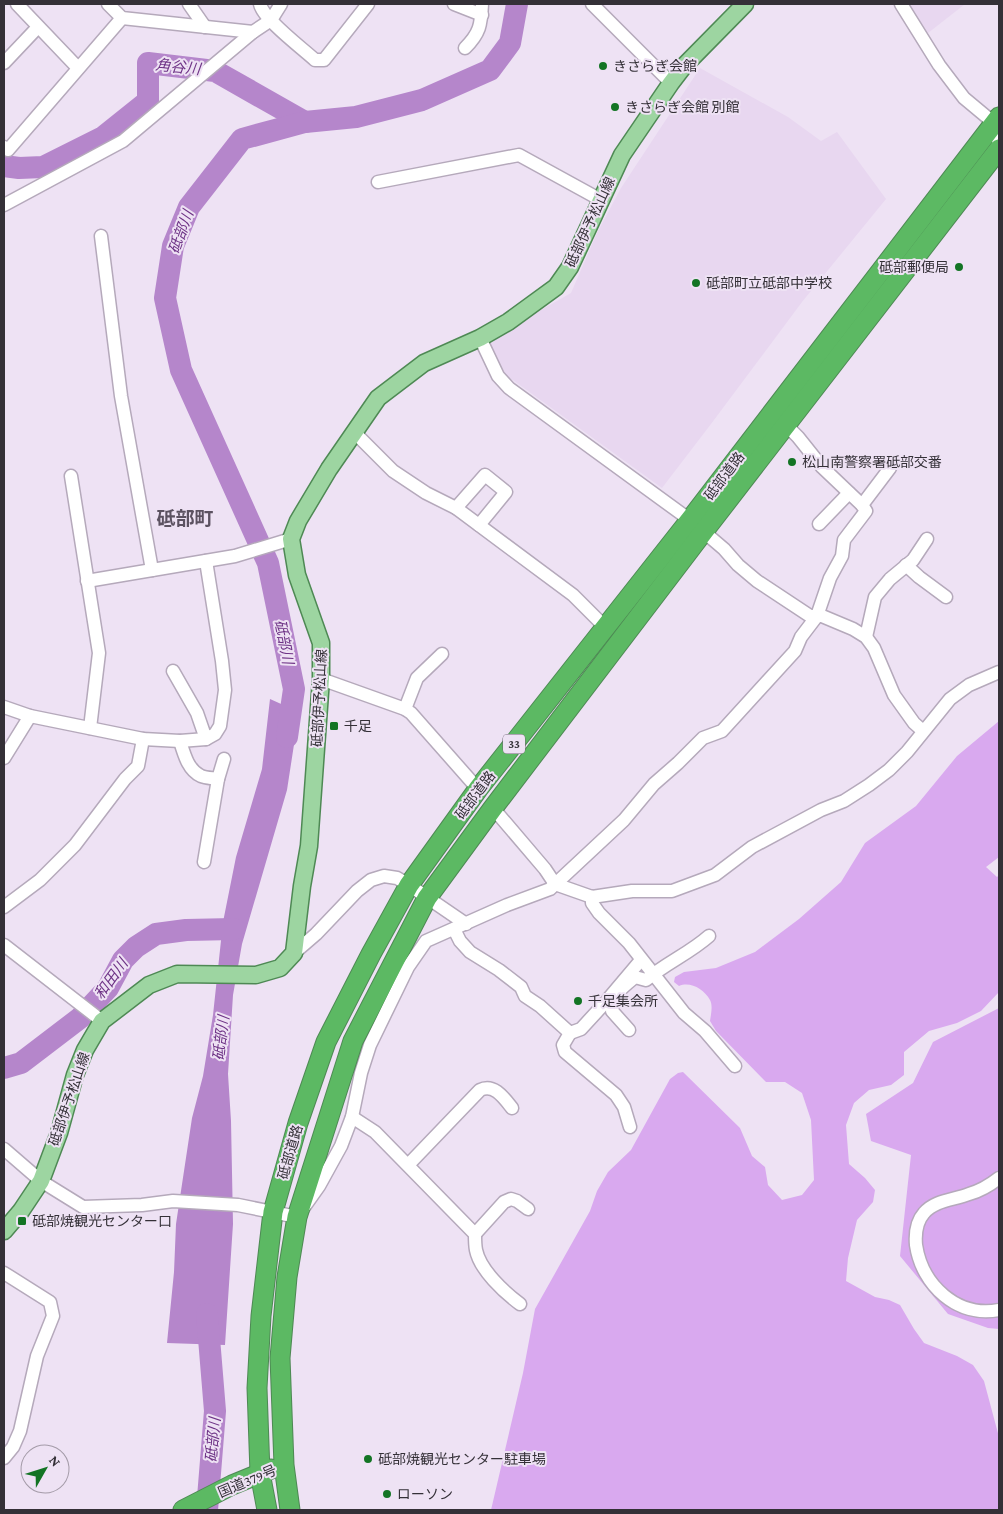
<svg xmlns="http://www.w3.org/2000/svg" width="1003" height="1514" font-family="'Crimson Pro','Noto Sans JP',serif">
  <rect width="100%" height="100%" fill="#eee2f4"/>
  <g fill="#e8d7f0">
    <path d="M909,4h56l-37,29z"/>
    <path d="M700,68l88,49 33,24 16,-9 49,67 -84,103 -91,122 -49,64 -156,-113 -18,-35 83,-47 26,-60 24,-45z"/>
  </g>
  <g fill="#d9a9ef">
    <path d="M999,721v136l-13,10 11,10 2,-2v117l-18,19 -24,12 -28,8 -25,21v23l-13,10 -22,5 -15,13 -8,22 3,39 16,14 10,12 -2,12 -16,18 -9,38 -2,23 29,16 14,3 11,5 14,24 10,14 33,13 16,9 11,16 15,56v73h-508l32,-137 12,-64 55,-98 7,-20 11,-19 23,-22 39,-71 8,-6 5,-1 57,56 12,28 13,11 3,18 14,15 20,-5 12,-15 -3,-60 -9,-27 -17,-11h-19l-50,-51 -6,-10c1,-7 3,-15 0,-21 -6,-11 -20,-19 -31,-14l-5,-4 1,-5 9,-5 32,-4 39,-16 44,-33 42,-37 24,-39 51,-37 41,-50z"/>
    <path d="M999,1008v321l-11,-1 -40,-14 -48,-58 11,-101 -40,-14 -5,-27 47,-31 20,-41z"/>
  </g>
  <path fill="#b586cb" d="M270,699l29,13 -12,78 -45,154 -9,51 -5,79 3,47 2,103 -8,121 -58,-2 7,-71 2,-48 16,-106 11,-42 10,-61 10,-93 13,-65 26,-88z"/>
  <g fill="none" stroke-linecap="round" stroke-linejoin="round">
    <g stroke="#b586cb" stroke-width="22">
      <path d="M4,166l15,2 24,-1 60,-30 45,-36v-38l67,8 90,51"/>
      <path d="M287,737l7,-48 -26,-126 -87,-193 -16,-72 8,-52 16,-39 53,-68 63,-17 51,-5 66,-17 68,-30 20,-27 7,-39"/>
      <path d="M4,1068l17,-5 59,-45 28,-30 15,-28 13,-13 20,-13 30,-4 48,-1"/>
      <path d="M207,1314l8,97 -8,99"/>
    </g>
    <defs>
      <g id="minor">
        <path d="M17,4l61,64"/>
        <path d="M108,4l14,14 131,14"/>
        <path d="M189,4l16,23"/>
        <path d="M260,4c3,15 42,44 55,56h9l44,-56"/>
        <path d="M454,4l28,11"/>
        <path d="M592,4l79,79"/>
        <path d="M901,4l38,61 25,33 30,25 5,21"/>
        <path d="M465,48c15,-15 16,-23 17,-44"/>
        <path d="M4,63l34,-36"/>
        <path d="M4,147l4,3 114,-132"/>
        <path d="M378,182l141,-27 82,45"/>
        <path d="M4,205l119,-64 130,-109 18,-12 10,-16"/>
        <path d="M101,236l20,160 31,174"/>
        <path d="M480,338l18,38 11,12 181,132 34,29 14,16 19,16 53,35h12l31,13 13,8 8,11 20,47 20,28 9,8"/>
        <path d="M354,432l39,39 33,22 30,15 117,87 33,33"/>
        <path d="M71,476l28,177 -9,75"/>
        <path d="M862,505l28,-37"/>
        <path d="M456,508l29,-33 21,17 -27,33"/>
        <path d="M819,524l30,-31"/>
        <path d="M906,565l13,12 27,20"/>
        <path d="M87,581l148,-25 56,-17"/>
        <path d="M866,637l9,-40 15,-18 23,-19 14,-21"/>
        <path d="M173,671l24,42 9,26"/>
        <path d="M321,679l84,30 6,4 67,76"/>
        <path d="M4,707l26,9 113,23 37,2 26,-2 9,-5 5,-8 5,-36 -3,-29 -16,-100"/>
        <path d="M405,709l12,-31 25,-24"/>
        <path d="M180,741c4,13 8,29 21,35 5,2 12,2 17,3"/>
        <path d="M4,758l26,-42"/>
        <path d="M493,808l52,61 10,15 37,13 40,-6h40l43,-16 37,-28 69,-37 23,-9 25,-16 20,-15 18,-18 43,-53 19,-14 30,-13"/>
        <path d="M204,862l14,-83 6,-20"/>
        <path d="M592,897v6l7,10 30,30 55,70 21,18 30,35"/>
        <path d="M4,907l36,-27 35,-35 50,-66 13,-13 5,-27"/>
        <path d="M454,929l6,12 10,11 29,18 22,17 4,9 15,10 30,27 -7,12 2,7 51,43 8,12 6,20"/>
        <path d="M4,945l98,76"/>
        <path d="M294,953l22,-19 41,-43 14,-11 13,-4 13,2 12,7 57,39"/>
        <path d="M629,1030l-17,-19c0,-17 11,-24 23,-34l11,3c20,-17 44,-27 63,-44"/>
        <path d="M570,1033l11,-4 22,-24 38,-45"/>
        <path d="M352,1117l23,15 100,102c0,5 0,11 1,16 4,20 28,42 44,54"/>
        <path d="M4,1149l37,32 42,26 59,-2 31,-4 65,4 59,12 22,-31 22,-40 11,-29 9,-44 9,-28 38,-78 18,-26 81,-36 43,-16 74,-69 30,-36 24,-21 25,-25 19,-7 73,-80 6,-14 16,-21 13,-38 12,-22 2,-16 22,-29 -4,-6 -40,-38 -24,-30 -12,-12"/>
        <path d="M409,1164l71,-74c14,-7 24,8 32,18"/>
        <path d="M999,1178c-9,7 -19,13 -30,16 -15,6 -34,6 -45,19 -8,9 -9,20 -8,32 6,40 41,73 83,65"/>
        <path d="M475,1234l29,-32 7,-3 6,2 11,8"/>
        <path d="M4,1273l46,29 3,14 -16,40 -17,75 -7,16 -9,11"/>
      </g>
      <path id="major" d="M4,1231l17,-20 20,-30 18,-48 16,-58 10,-25 17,-29 47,-36 28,-11 79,1 24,-7 14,-15 8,-67 7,-40 12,-167v-36l-24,-68 -6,-36 7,-18 31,-52 49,-71 46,-35 56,-25 28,-16 48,-35 14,-20 52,-112 49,-72 13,-17 61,-62"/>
      <g id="highway">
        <path d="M183,1510l49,-25 39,-16"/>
        <path d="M267,1510l-7,-37 -3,-85 4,-72 12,-104 25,-89 28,-81 45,-88 38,-69 69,-96 212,-269 309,-403"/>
        <path d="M290,1510l-6,-45 -4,-107 7,-81 10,-60 56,-176 74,-143 66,-90 211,-277 295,-382"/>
      </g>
    </defs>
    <use href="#minor" stroke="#b5a9bb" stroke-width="15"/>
    <use href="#major" stroke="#4e8954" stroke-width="19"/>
    <use href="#highway" stroke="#4e8954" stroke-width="21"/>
    <use href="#minor" stroke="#fff" stroke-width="12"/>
    <use href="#major" stroke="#9dd5a1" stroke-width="16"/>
    <use href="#highway" stroke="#5cb963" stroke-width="19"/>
  </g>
  <g fill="#137424" stroke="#eee2f4" stroke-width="2">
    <circle cx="603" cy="66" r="5"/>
    <circle cx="615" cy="107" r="5"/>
    <circle cx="959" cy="267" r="5"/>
    <circle cx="696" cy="283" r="5"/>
    <circle cx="792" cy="462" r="5"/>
    <rect x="329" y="721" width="10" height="10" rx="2.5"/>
    <circle cx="578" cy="1001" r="5"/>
    <rect x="17" y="1216" width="10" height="10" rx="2.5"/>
    <circle cx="368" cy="1459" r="5"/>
    <circle cx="387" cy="1494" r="5"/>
  </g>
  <g text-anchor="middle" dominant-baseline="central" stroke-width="4" stroke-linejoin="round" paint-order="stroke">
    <rect fill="#eee2f4" stroke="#6c6570" stroke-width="1" x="503" y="734.5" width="22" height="19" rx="4"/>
    <g font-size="12" font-weight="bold" fill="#343037">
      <text x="514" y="744">33</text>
    </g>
    <g font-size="14" fill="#343037" stroke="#eee2f4" text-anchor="start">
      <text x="613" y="66">きさらぎ会館</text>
      <text x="625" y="107">きさらぎ会館 別館</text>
      <text x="949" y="267" text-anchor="end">砥部郵便局</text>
      <text x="706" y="283">砥部町立砥部中学校</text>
      <text x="802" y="462">松山南警察署砥部交番</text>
      <text x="344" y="726">千足</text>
      <text x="588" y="1001">千足集会所</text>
      <text x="32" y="1221">砥部焼観光センター口</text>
      <text x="378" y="1459">砥部焼観光センター駐車場</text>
      <text x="397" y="1494">ローソン</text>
    </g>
    <g font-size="14" fill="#343037" stroke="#eee2f4">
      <text transform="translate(590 222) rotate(-65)">砥部伊予松山線</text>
      <text transform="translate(724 476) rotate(-53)">砥部道路</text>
      <text transform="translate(319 698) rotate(-87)">砥部伊予松山線</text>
      <text transform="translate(475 795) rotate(-53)">砥部道路</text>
      <text transform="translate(69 1099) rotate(-71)">砥部伊予松山線</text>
      <text transform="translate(290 1152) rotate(-74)">砥部道路</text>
      <text transform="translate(247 1481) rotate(-23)">国道379号</text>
    </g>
    <g font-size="15" font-style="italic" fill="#6e3386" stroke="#eee2f4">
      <text transform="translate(178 67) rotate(6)">角谷川</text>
      <text transform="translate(181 232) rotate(-70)">砥部川</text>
      <text transform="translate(284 642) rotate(79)">砥部川</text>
      <text transform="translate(111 979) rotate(-54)">和田川</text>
      <text transform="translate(221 1038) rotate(-83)">砥部川</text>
      <text transform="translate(213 1440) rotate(-85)">砥部川</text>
    </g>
    <g font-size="19" font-weight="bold" fill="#5c5261" stroke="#eee2f4">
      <text x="185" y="518">砥部町</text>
    </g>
  </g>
  <rect width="1003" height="1514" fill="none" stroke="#343037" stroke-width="10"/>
  <g transform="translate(45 1469) rotate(51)"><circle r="24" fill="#eee2f4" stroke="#a49ba8"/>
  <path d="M0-4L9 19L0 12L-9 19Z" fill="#137424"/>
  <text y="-8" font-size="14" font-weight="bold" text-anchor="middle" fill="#343037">N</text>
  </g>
</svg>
